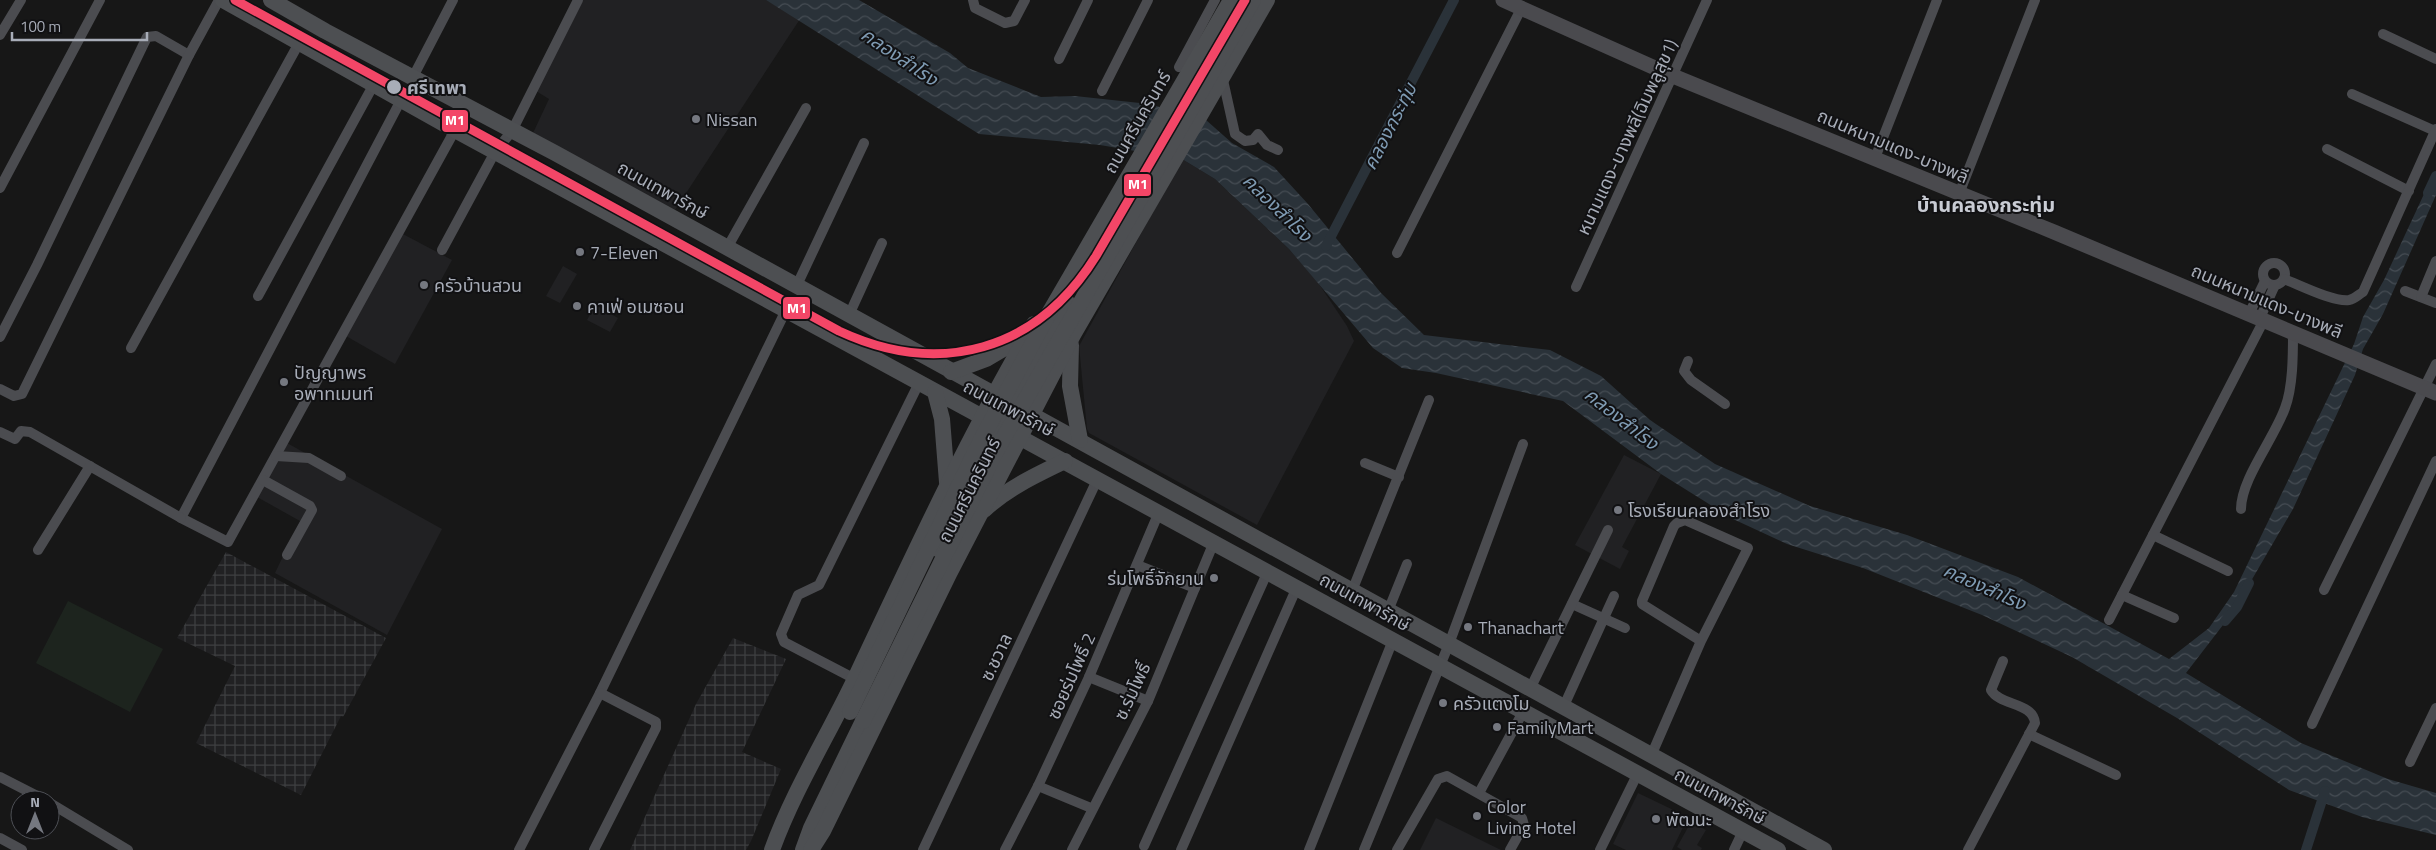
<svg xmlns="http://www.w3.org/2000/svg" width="2436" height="850" font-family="'Titillium Web','Noto Sans Thai',sans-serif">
  <defs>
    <pattern id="industrial-grid" width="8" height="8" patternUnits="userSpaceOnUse" patternTransform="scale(1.25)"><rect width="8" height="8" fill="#212123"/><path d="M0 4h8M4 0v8" fill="none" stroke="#3e3f41"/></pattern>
    <pattern id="water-waves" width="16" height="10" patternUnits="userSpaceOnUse" patternTransform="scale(1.25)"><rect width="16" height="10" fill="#2a3239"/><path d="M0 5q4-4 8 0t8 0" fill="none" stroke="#464d54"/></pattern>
  </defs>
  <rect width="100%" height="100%" fill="#171717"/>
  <g fill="#212123">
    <path d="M582,0h184l34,19 -125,191 -142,-77 16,-34 -13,-8z"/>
    <path d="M1182,159l33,20 74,70 28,32 30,45 7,15 -97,184 -168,-92 -2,-4 -8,-83z"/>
    <path d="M401,233l51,27 -57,104 -49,-28z"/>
    <path d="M563,266l14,8 -17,29 -14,-7z"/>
    <path d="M595,305l23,13 -8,14 -23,-12z"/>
    <path d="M287,443l155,86 -55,106 -112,-62 25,-52 -43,-24z"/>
    <path d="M1624,455l37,19 -39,73 7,4 -9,18 -45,-24z"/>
    <path d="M1638,793l50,24 -16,33h-46l-13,-6z"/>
    <path d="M1436,818l65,32h-81z"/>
    <path d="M1691,822l15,8 -9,15 5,3 -1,2h-19l-5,-3z"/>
  </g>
  <g fill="url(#industrial-grid)">
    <path d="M226,552l160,86 -43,79 -2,-1 -40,79 -105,-52 39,-77 -58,-28z"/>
    <path d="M733,638l53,21 -44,93 39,17 -30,72 -5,9h-116l66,-146z"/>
  </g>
  <path fill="#1d241e" d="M68,601l95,48 -33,63 -94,-49z"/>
  <path fill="url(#water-waves)" d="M766,0h93l91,53 18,15 73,29 34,-1 74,8 57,16 26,23 42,24 34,37 73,89 43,42 126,15 51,26 49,44 65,44 95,42 97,29 111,42 151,82 40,-31 25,-36 120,-248 9,-27 21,-37 47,-101 5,8v8l-53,119 -20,35 -8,26 -62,134 -60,103 -47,61 115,70 87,36 48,14v42l-74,-18 -73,-27 -112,-72 -105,-61 -90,-42 -119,-47 -76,-24 -54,-25 -72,-45 -98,-73 -127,-28 -34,-5 -29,-20 -84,-99 -74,-70 -33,-20 -82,-14 -121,-11z"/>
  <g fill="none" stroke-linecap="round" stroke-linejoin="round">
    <g stroke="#2a3239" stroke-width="10">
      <path d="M2428,193l8,-17"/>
      <path d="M1326,246l128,-246"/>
      <path d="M2225,621l12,-14 12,-24"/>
      <path d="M2306,850l19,-59"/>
    </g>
    <g stroke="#4b4c50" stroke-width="10">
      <path d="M973,0l2,8 30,15 9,-2 11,-21"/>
      <path d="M2383,34l53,25"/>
      <path d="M0,35l21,-35"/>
      <path d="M1059,59l29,-59"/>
      <path d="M1179,67l36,-67"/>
      <path d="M413,77l40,-77"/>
      <path d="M1223,80l12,54 10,7 8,-1 5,-6 9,11 11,5"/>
      <path d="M1102,91l46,-91"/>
      <path d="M2352,94l83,37"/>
      <path d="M401,100l-220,418 47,24 227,-412"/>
      <path d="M2327,149l82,42"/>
      <path d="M1875,158l62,-158"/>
      <path d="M0,188l100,-188"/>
      <path d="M1959,194l76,-194"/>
      <path d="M727,248l79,-140"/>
      <path d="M442,250l53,-98 17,-21 66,-131"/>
      <path d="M1397,253l124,-244"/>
      <circle cx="2274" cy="274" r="11"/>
      <path d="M2284,279c16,6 49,23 65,21 6,-1 9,-5 14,-8l73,-163"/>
      <path d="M797,285l67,-142"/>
      <path d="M1576,287l131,-287"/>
      <path d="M2405,291l31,12"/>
      <path d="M258,296l116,-212"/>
      <path d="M2421,297l15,-36"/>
      <path d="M2249,314l16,-33"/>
      <path d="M849,315l33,-72"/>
      <path d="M2260,318l15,-33"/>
      <path d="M0,337l37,-72 110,-228 9,-1 33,19"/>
      <path d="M131,348l168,-305"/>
      <path d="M1688,361l-4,10 7,9 34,24"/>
      <path d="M0,389l14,7 8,-2 167,-339 30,-55"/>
      <path d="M0,432l15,7 6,-8 9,1 151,86"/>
      <path d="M276,456l33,2 32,18"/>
      <path d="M1365,463l34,14"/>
      <path d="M263,480l47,26 2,4 -25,45"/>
      <path d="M2241,509c0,-30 33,-70 44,-101 8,-21 8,-53 8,-76"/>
      <path d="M2153,535l75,36"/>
      <path d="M38,550l52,-84"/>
      <path d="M1137,565l58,23"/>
      <path d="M2324,590l112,-226"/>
      <path d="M1352,591l77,-191"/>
      <path d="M2122,595l52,23"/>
      <path d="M1572,604l53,24"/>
      <path d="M1388,611l19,-47"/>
      <path d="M2109,620l155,-300"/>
      <path d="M1089,677l59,24"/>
      <path d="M855,679l-71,-37 -3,-8 17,-39 21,-10 100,-202"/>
      <path d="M1530,689l78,-159"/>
      <path d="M1563,708l51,-112"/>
      <path d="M2312,724l124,-263"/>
      <path d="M2029,734l87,41"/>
      <path d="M1651,756l50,-115 47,-93 -63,-28 -8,3 -3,3 -32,75v3l59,37"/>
      <path d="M2410,762l26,-54"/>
      <path d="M0,777l45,23"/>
      <path d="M1038,786l53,22"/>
      <path d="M1479,793l44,-81"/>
      <path d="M50,803l78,47"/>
      <path d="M0,838l22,12"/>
      <path d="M1144,846l124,-275"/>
      <path d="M519,850l81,-157 186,-383"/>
      <path d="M594,850l62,-122v-6l-56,-29"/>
      <path d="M923,850l175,-372"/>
      <path d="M1005,850l33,-64 51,-109 70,-165"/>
      <path d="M1072,850l76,-149 66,-159"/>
      <path d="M1181,850l116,-263"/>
      <path d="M1309,850l84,-210"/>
      <path d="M1364,850l85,-206 74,-200"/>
      <path d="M1397,850l41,-71 9,-3 75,42 2,7 -14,25"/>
      <path d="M1600,850l37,-75"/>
      <path d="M1734,850l9,-19"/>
      <path d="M1968,850l67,-127c-2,-21 -35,-17 -44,-33l12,-29"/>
    </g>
    <path stroke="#4a4a4e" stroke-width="15" d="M1503,0l170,76 381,156 382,161"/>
    <g stroke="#4d4f52" stroke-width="16">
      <path d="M223,0l232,130 1323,720"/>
      <path d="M271,0l54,31 230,122 1269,697"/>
      <path d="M1071,345l-1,41 10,54"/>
      <path d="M951,372l35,-13 39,-23"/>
      <path d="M935,392l7,27 5,63"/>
      <path d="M984,510c24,-22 52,-35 81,-49"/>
      <path d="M938,549l62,-123 67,-124"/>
      <path d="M772,850c21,-58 54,-111 81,-167 57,-121 113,-243 181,-359"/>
      <path d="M803,850l8,-22 52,-107"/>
      <path d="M811,850l12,-19 127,-259 123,-237 194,-335"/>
    </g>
    <g stroke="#4d4f52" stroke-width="16">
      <path d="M850,712l130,-270 64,-120 187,-322"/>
      <path d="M863,721l132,-268 258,-453"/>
    </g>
    <defs>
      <path id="metro-1" d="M235,0l604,331c101,47 198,20 257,-75l149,-256"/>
    </defs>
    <use href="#metro-1" stroke="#111113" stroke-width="12"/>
    <use href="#metro-1" stroke="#f34667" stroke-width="9"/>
  </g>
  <circle fill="#a8adb8" stroke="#111113" stroke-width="2" cx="394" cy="87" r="8"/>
  <g fill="#757880" stroke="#111113" stroke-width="2">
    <circle cx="696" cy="119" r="5"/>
    <circle cx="580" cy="252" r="5"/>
    <circle cx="424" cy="285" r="5"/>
    <circle cx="577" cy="306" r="5"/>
    <circle cx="284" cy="382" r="5"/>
    <circle cx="1618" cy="510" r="5"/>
    <circle cx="1214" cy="578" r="5"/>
    <circle cx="1468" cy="627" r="5"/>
    <circle cx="1443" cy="703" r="5"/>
    <circle cx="1497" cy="727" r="5"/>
    <circle cx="1477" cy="816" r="5"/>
    <circle cx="1656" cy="819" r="5"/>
  </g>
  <g text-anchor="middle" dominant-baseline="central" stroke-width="4" stroke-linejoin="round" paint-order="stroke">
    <g font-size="18" font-weight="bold" fill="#a8adb8" stroke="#111113" text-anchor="start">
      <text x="407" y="87">ศรีเทพา</text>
    </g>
    <g font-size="18" fill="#a8adb8" stroke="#111113" text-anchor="start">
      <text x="706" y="119">Nissan</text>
      <text x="590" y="252">7-Eleven</text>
      <text x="434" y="285">ครัวบ้านสวน</text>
      <text x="587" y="306">คาเฟ่ อเมซอน</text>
      <text x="294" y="372">ปัญญาพร<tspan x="294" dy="21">อพาทเมนท์</tspan></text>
      <text x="1628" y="510">โรงเรียนคลองสำโรง</text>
      <text x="1204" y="578" text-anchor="end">ร่มโพธิ์จักยาน</text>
      <text x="1478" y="627">Thanachart</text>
      <text x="1453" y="703">ครัวแตงโม</text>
      <text x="1507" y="727">FamilyMart</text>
      <text x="1487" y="806">Color<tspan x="1487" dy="21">Living Hotel</tspan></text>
      <text x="1666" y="819">พัฒนะ</text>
    </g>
    <g font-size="18" fill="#a8adb8" stroke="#111113">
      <text transform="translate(1137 122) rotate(-60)">ถนนศรีนครินทร์</text>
      <text transform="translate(1627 137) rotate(-65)">หนามแดง-บางพลี(ฉิมพลูสุข1)</text>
      <text transform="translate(1893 146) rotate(23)">ถนนหนามแดง-บางพลี</text>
      <text transform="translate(663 190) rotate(29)">ถนนเทพารักษ์</text>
      <text transform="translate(2267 301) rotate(23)">ถนนหนามแดง-บางพลี</text>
      <text transform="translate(1009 408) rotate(28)">ถนนเทพารักษ์</text>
      <text transform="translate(969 490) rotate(-63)">ถนนศรีนครินทร์</text>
      <text transform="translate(1365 602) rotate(29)">ถนนเทพารักษ์</text>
      <text transform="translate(996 657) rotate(-65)">ซ.ชวาล</text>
      <text transform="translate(1071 676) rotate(-66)">ซอยร่มโพธิ์ 2</text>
      <text transform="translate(1132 691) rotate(-65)">ซ.ร่มโพธิ์</text>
      <text transform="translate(1720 796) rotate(28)">ถนนเทพารักษ์</text>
    </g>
    <g font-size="19" font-style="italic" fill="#7f9bb3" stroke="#111113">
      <text transform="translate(900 56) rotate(34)">คลองสำโรง</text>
      <text transform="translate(1389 126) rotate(-63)">คลองกระทุ่ม</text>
      <text transform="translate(1278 207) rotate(44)">คลองสำโรง</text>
      <text transform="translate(1622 418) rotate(38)">คลองสำโรง</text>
      <text transform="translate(1985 586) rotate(24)">คลองสำโรง</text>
    </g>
    <g font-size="20" font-weight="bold" fill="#c9ccd4" stroke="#111113">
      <text x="1986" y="204">บ้านคลองกระทุ่ม</text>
    </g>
  </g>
  <g stroke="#111113" stroke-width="2">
    <rect x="441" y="109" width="28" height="24" rx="5" fill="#f34667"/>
    <rect x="1123" y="173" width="29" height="24" rx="5" fill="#f34667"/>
    <rect x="782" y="296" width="29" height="24" rx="5" fill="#f34667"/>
  </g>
  <g font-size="14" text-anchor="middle" font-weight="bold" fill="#fff">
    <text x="455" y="125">M1</text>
    <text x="1138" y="189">M1</text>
    <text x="797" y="313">M1</text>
  </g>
  <g transform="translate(35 815)"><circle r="24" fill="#111113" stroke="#4d4f55"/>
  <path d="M0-4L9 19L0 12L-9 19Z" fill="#757880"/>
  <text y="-8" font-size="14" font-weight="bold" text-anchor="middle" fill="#a8adb8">N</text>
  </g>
  <path d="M12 32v8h135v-8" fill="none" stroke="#a8adb8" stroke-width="2.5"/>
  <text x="20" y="32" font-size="15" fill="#a8adb8" stroke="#111113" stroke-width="4" paint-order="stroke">100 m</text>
</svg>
